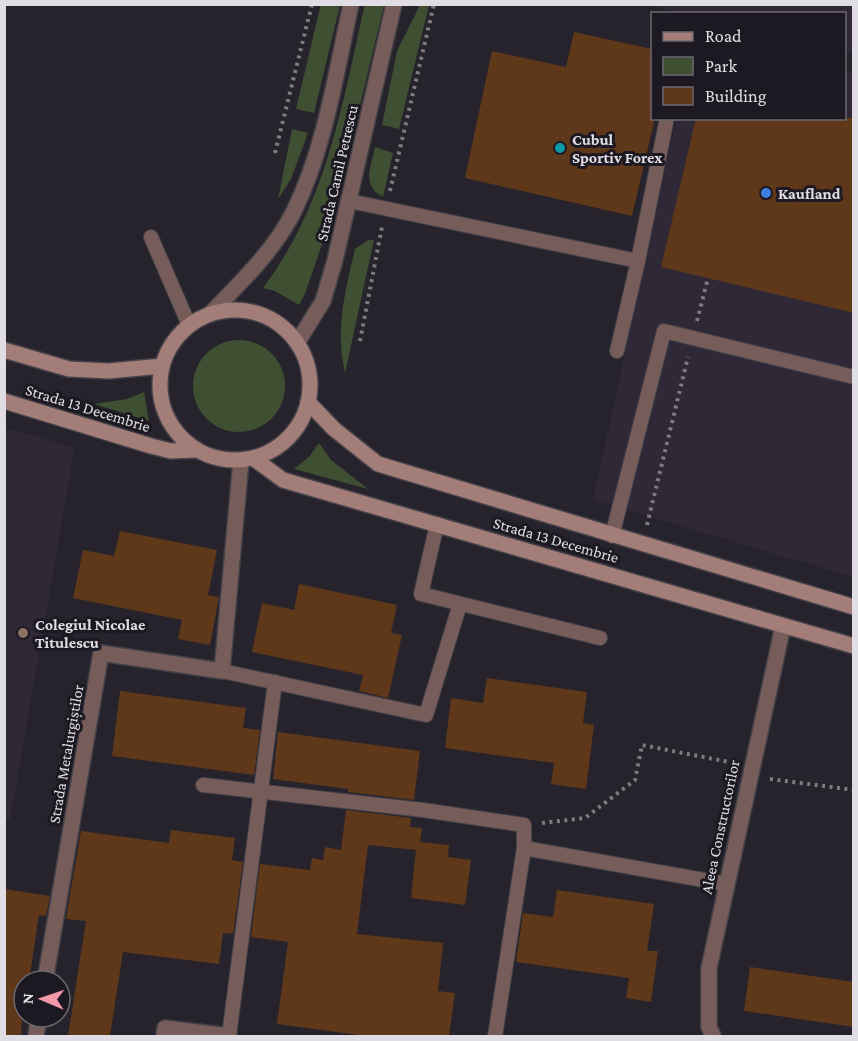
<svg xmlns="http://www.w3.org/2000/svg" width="858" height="1041" font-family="'Crimson Pro',serif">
  <rect width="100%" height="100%" fill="#26232c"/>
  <g fill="#2e2837">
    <path d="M648,5h205v48l-8,-2 -1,-37h-158z"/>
    <path d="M845,71l8,2v504l-260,-77 83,-381 168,-1z"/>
    <path d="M4,428l71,19 -65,373 -6,-1z"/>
  </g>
  <g fill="#3f5032">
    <path d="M321,4l19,1 -26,108 -18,-4z"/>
    <path d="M365,4l19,1 -46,192 -33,97 -6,11 -24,-14 -12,-3c64,-85 79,-183 102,-284z"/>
    <path d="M420,5h9l-30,124 -17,-4 15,-74z"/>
    <path d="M292,129l16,4 -17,46 -13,20z"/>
    <path d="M375,147l18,6 -10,44c-22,-12 -12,-30 -8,-50z"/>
    <path d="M368,240h6l-29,133c-10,-43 0,-82 10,-124z"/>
    <circle cx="239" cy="386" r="46"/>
    <path d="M144,392l5,29 -55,-17 33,-5z"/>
    <path d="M319,443l12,17 37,29 -74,-20 15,-12z"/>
  </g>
  <g fill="#5f3819">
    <path d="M574,32l78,17v69h3l-23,98 -167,-38 27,-127 74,16z"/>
    <path d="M696,118h158v195l-193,-46z"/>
    <path d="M120,531l97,19 -9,45 11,2 -9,48 -32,-6 4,-19 -109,-22 10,-48 31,6z"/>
    <path d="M299,584l98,21 -6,28 11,2 -14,63 -29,-7 4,-16 -111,-23 10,-49 32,7z"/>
    <path d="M487,678l100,14 -4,31 11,2 -8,64 -35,-5 3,-21 -109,-15 6,-50 32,5z"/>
    <path d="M120,691l126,17 -3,20 17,2 -6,45 -142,-19z"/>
    <path d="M278,732l142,19 -6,49 -66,-8v-3l-75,-10z"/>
    <path d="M346,810l65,8 -1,9 12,1 -2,14 29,3 -1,12 23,3 -6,45 -54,-7 5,-48 -48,-5 -11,89 86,9 -5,48 17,2 -6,43h-83l-89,-12 11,-82 -37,-5 9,-73 50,6 2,-12 11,2 2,-13 16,3z"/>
    <path d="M171,830l64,8 -3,22 11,2 -10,72 -10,-1 -4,31 -96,-12 -13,84h-42l18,-115 -20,-2 15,-88 88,12z"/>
    <path d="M4,889l46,7 -4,20 -7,-1 -10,66h-5l-3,55h-17z"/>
    <path d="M557,890l97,14 -7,47h11l-7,51 -25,-4 3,-20 -113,-16 7,-49 30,4z"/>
    <path d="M750,967l104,15v45l-110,-16z"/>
  </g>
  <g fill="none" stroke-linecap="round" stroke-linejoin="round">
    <defs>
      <g id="service">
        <path d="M349,201l289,60 -21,90"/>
        <path d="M151,237l38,88"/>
        <path d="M638,261l29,-143"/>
        <path d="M437,524l-16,70 179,44"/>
        <path d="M612,536l52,-205 190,46"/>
        <path d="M222,671l204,44 34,-111"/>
        <path d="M203,785l220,25 101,15v23"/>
        <path d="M229,1036l46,-354"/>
        <path d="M495,1036l29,-188 202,36"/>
      </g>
      <g id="minor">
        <path d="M45,981l56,-328 121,18 19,-210"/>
        <path d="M36,1036l3,-19"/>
        <path d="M164,1036l1,-8 64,8"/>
        <path d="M713,1036l-4,-9v-59l74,-342"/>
      </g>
      <g id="tertiary">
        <path d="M210,314c31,-32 64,-63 84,-103 31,-63 42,-138 57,-207"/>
        <path d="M297,343l26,-42 12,-41 59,-256"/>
      </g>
      <g id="secondary">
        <circle cx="235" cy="385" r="75"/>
        <path d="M4,350l65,19 40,2 53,-5"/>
        <path d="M4,401l147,45 20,5 25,-1"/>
        <path d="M308,402l26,27 44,35 476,143"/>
        <path d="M253,458l30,22 571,166"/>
      </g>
    </defs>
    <use href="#service" stroke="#444149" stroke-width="16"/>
    <use href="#minor" stroke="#444149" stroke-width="18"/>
    <use href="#tertiary" stroke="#444149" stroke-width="18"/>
    <use href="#secondary" stroke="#444149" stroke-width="18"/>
    <g stroke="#7e7b83" stroke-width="4" stroke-dasharray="3 4.5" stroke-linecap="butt">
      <path d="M275,153l37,-149"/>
      <path d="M390,191l44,-187"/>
      <path d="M697,321l11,-43"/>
      <path d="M360,341l22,-114"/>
      <path d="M647,525l41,-168"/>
      <path d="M770,779l84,11"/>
      <path d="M542,823l43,-5 50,-38 7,-35 92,18"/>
    </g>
    <use href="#service" stroke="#765d5a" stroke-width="14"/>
    <use href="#minor" stroke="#765d5a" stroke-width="15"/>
    <use href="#tertiary" stroke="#765d5a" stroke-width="15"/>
    <use href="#secondary" stroke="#a37d78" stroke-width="15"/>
  </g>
  <circle fill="#0f9aa8" stroke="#1d1922" stroke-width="2" cx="560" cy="148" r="6"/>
  <circle fill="#3f7fe0" stroke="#1d1922" stroke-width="2" cx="766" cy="193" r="6"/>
  <circle fill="#8d6e63" stroke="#1d1922" stroke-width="2" cx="23" cy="633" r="6"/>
  <g text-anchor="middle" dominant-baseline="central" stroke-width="6" stroke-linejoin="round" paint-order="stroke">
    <g font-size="16" font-weight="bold" fill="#e0dee4" stroke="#1d1922" text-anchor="start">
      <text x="572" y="139">Cubul<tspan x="572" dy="18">Sportiv Forex</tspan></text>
      <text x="778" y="193">Kaufland</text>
      <text x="35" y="624">Colegiul Nicolae<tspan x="35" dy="18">Titulescu</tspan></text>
    </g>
    <g font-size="16" fill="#e0dee4" stroke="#1d1922">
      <text transform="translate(337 173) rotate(-77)">Strada Camil Petrescu</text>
      <text transform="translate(88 408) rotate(17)">Strada 13 Decembrie</text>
      <text transform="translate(556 540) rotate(16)">Strada 13 Decembrie</text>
      <text transform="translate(66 754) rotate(-80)">Strada Metalurgiștilor</text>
      <text transform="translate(720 827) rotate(-78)">Aleea Constructorilor</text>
    </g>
  </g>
  <rect width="858" height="1041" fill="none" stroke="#e0dee4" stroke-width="12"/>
  <rect x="651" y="12" width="195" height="108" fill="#1d1922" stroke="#6b6870" stroke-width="1.5"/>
  <rect x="663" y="32" width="30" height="9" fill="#a37d78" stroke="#6b6870" stroke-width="1.5"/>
  <text x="705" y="42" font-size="18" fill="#e0dee4">Road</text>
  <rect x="663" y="57" width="30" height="18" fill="#3f5032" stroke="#6b6870" stroke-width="1.5"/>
  <text x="705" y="72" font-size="18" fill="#e0dee4">Park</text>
  <rect x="663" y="87" width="30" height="18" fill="#5f3819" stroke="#6b6870" stroke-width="1.5"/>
  <text x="705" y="102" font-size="18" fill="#e0dee4">Building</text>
  <g transform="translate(42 999) rotate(272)"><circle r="28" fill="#1d1922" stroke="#6b6870" stroke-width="1.5"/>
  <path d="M0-4.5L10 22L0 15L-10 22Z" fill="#f39aaa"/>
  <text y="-9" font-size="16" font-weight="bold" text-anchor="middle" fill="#e0dee4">N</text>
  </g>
</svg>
